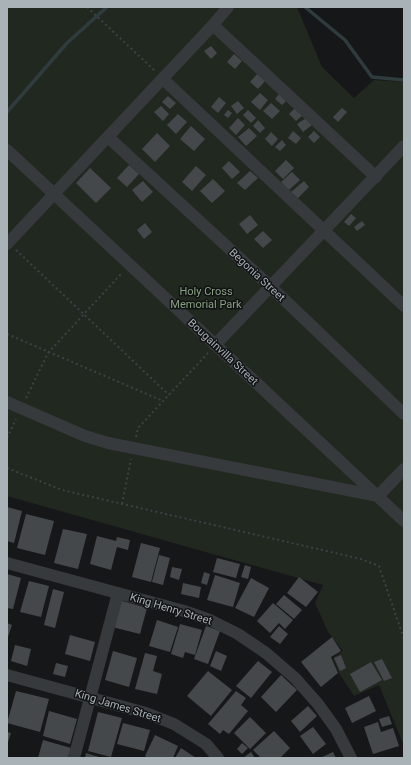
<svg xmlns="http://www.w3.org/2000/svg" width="411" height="765" font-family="Roboto,sans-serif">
  <rect width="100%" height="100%" fill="#161718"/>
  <path fill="#212820" d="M7,7h290l25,60 32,31 20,-18 30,2v664l-25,-61 -25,11 -15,-23 -6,-15 10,-7 -15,-19 -13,-29 8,-18 -316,-89z"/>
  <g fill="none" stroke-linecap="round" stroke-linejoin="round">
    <g stroke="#2f3b3d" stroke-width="3.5">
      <path d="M305,7l40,33 27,37 32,3"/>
      <path d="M7,112l60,-69 40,-36"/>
    </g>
  </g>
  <g fill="#45484b">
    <path d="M211,46l6,7 -6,6 -7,-8z"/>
    <path d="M234,54l8,7 -7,8 -8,-7z"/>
    <path d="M258,73l8,7 -8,9 -8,-7z"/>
    <path d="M260,93l8,7 -8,10 -9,-8z"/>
    <path d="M279,94l7,7 -4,4 -7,-6z"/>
    <path d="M168,96l8,7 -6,6 -8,-7z"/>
    <path d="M219,97l7,6 -8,10 -7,-6z"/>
    <path d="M238,101l6,7 -7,6 -6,-8z"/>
    <path d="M271,103l9,8 -8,8 -9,-8z"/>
    <path d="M161,106l8,8 -6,7 -9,-9z"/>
    <path d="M296,107l7,8 -7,6 -7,-7z"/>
    <path d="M342,108l5,4 -9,10 -5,-5z"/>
    <path d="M228,110l4,3 -4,5 -4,-3z"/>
    <path d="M248,110l8,8 -5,5 -8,-8z"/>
    <path d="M178,114l9,8 -11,12 -9,-9z"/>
    <path d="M238,118l7,7 -9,10 -7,-7z"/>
    <path d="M306,118l6,7 -9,7 -6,-8z"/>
    <path d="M258,120l7,8 -5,5 -7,-7z"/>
    <path d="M191,126l14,13 -11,12 -14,-12z"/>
    <path d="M249,128l8,8 -11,10 -8,-9z"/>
    <path d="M293,131l8,7 -5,6 -8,-6z"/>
    <path d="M314,131l6,6 -6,6 -6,-6z"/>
    <path d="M271,132l7,7 -6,7 -7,-7z"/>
    <path d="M157,133l13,13 -15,16 -13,-13z"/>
    <path d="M282,140l4,5 -6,6 -5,-4z"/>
    <path d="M286,160l8,8 -11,11 -8,-8z"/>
    <path d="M229,161l11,11 -8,7 -10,-11z"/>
    <path d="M129,165l10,9 -12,13 -10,-9z"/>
    <path d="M196,166l10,9 -14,16 -10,-9z"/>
    <path d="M90,168l21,20 -15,15 -20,-20z"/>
    <path d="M250,171l8,7 -13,12 -8,-7z"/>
    <path d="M292,172l8,8 -11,10 -8,-8z"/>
    <path d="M213,179l12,12 -13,12 -12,-12z"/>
    <path d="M143,181l10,11 -11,10 -10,-12z"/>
    <path d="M304,181l5,6 -12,12 -6,-7z"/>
    <path d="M351,214l5,4 -7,8 -5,-4z"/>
    <path d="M250,215l8,10 -11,9 -8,-10z"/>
    <path d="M362,221l3,4 -8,6 -3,-4z"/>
    <path d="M145,223l7,9 -8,7 -7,-9z"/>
    <path d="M263,231l9,9 -9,8 -9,-9z"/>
    <path d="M7,507l15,4 -8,32 -7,-2z"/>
    <path d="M26,514l28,7 -9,34 -28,-7z"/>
    <path d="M63,529l24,5 -9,35 -24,-6z"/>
    <path d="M97,536l19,5 1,-4 13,3 -2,10 -11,-3 -6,23 -21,-6z"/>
    <path d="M141,543l19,5 -9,34 -19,-5z"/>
    <path d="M159,555l11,3 -7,27 -11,-3z"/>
    <path d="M217,558l23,6 -4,14 -23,-6z"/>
    <path d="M245,565l6,2 -3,12 -7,-2z"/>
    <path d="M172,567l10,2 -3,11 -9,-3z"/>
    <path d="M204,572l6,2 -3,11 -6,-2z"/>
    <path d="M7,574l14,4 -8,31 -6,-1z"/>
    <path d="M215,575l25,8 -7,24 -26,-7z"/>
    <path d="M299,577l19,15 -12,15 -19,-14z"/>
    <path d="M251,578l18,10 -15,29 -19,-9z"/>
    <path d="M29,581l20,5 -8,31 -21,-5z"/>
    <path d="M183,583l18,4 -2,11 -18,-4z"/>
    <path d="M53,589l11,3 -9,36 -11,-3z"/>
    <path d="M284,595l18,15 -8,9 -18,-15z"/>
    <path d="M119,600l28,8 -7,26 -28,-7z"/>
    <path d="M273,603l20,17 -8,9 -6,-6 -9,10 -13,-12z"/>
    <path d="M157,620l21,7 -8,25 -21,-6z"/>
    <path d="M7,623l5,2 -5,15z"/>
    <path d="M180,624l22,6 -7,25 -10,-3 -2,6 -12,-4z"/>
    <path d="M206,626l14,5 -12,33 -14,-5z"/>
    <path d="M279,626l9,8 -8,10 -10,-7z"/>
    <path d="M70,635l25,7 -5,19 -25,-7z"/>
    <path d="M332,637l9,14 -10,6 7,16 -17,14 -20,-25z"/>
    <path d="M15,645l16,4 -4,17 -16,-5z"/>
    <path d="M113,651l24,7 -8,29 -24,-7z"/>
    <path d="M216,651l11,5 -6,15 -11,-5z"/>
    <path d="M145,653l12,3 -4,15 9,3 -5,20 -22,-5z"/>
    <path d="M341,655l5,13 -6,3 -6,-13z"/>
    <path d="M382,659l10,19 -8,3 -10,-19z"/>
    <path d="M258,661l14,11 -21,26 -15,-12z"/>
    <path d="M371,662l11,18 -22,12 -10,-18z"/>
    <path d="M56,663l12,3 -3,11 -12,-3z"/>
    <path d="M208,671l24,19 -21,26 -24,-20z"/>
    <path d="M281,675l16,15 -21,22 -15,-15z"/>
    <path d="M16,691l33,8 -9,33 -33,-9z"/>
    <path d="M236,691l10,7 -5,7 7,6 -19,23 -6,-4 -3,4 -12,-10z"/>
    <path d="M369,696l7,15 -24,12 -7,-15z"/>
    <path d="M308,706l9,10 -17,16 -9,-11z"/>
    <path d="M49,711l28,8 -7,25 -27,-8z"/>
    <path d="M98,712l24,6 -11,39 -23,-6z"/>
    <path d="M389,716l3,8 -10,3 -3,-8z"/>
    <path d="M250,717l16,16 -16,16 -16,-16z"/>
    <path d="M378,722l3,10 12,-4 6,18 -26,8 -9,-27z"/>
    <path d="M123,723l27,7 -6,21 -27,-7z"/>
    <path d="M313,727l13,17 -13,10 -13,-18z"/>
    <path d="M274,731l16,17 -10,10h-19l-8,-8z"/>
    <path d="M7,732l4,1 -4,12z"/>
    <path d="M155,735l23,11 -5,12h-25l-3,-2z"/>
    <path d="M43,740l28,8 -3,10h-30z"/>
    <path d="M242,743l6,5 -6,6 -5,-5z"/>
    <path d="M181,748l15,10h-21z"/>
    <path d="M251,752l4,6h-12z"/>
    <path d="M333,752l3,6h-16z"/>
    <path d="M86,753l16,5h-17z"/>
  </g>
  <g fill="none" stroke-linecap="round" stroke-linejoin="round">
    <g stroke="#3d4144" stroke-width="2" stroke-dasharray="2 3" stroke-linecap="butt">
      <path d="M87,7l68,64"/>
      <path d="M16,250l153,145"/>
      <path d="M7,334l156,67"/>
      <path d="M26,398l22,-45 74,-80"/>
      <path d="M136,437l2,-9 70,-75"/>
      <path d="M7,438l9,-19"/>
      <path d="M7,468l55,22 299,69 18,7 25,73"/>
      <path d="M122,504l9,-45"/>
    </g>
    <g stroke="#373a3d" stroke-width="12">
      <path d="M213,25l163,152"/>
      <path d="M163,79l241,227"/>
      <path d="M108,137l163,150 133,127"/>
      <path d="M7,150l397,371"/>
      <path d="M7,244l206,-219 15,-18"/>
      <path d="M215,345l189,-199"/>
      <path d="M7,402l78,34 23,7 270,53 26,-27"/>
      <path d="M7,563l177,48 26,9 28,14 28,19 29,25 23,26 18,25 15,29"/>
      <path d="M7,675l139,38 28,11 32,20 12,14"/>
      <path d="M74,758l44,-165"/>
    </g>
  </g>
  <g text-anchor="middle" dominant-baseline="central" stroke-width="3" stroke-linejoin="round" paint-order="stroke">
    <g font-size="11" fill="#a9b2b7" stroke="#111213">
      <text transform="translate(257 275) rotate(43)">Begonia Street</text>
      <text transform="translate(223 352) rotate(43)">Bougainvilla Street</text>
      <text transform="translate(171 609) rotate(17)">King Henry Street</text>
      <text transform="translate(118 706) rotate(17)">King James Street</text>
    </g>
    <g font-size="11" fill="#89a182" stroke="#111213">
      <text x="206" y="291">Holy Cross<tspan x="206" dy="13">Memorial Park</tspan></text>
    </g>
  </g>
  <rect width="411" height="765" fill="none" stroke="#a9b2b7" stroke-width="16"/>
</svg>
